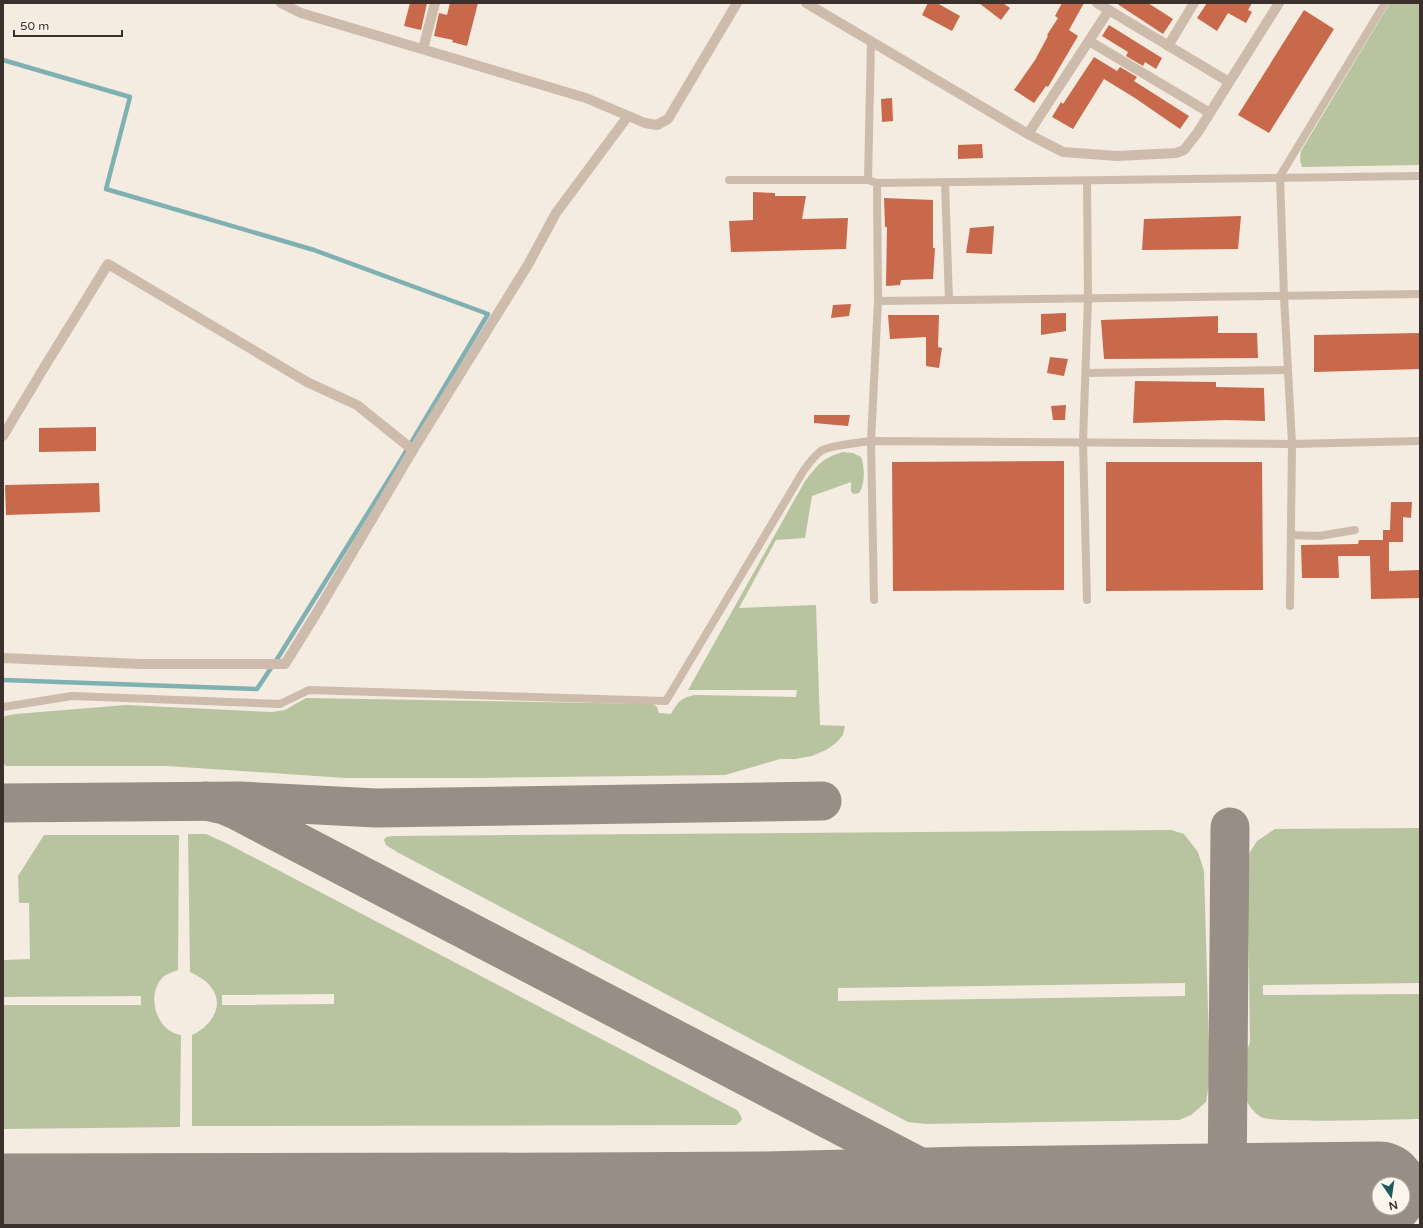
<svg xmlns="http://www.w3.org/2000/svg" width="1423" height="1228" font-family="'Varela Round',sans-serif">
  <rect width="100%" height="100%" fill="#f4ebe1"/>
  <g fill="#b8c4a0" fill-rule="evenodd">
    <path d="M1390,3h30v162l-118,2 -2,-7 1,-9z"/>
    <path d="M843,452l10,1 8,4c4,10 4,28 -2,36l-6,1 -2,-3v-9l-39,14 -7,42 -29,2 -37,68 77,-3 4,120 25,1 -2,9 -7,8 -10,7 -14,6 -17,3h-15l-55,16 -250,3h-130l-178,-12h-161l-3,-3v-44l2,-3 11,-2 110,-9 146,7 13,-2 21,-12 346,6 5,3 2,6 12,1c7,-12 9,-16 24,-19l101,2 1,-7h-109l117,-209c14,-17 17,-23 38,-29z"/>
    <path d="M1420,828v155l-157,2v10l157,-1v125c-21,0 -149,5 -159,-2 -23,-16 -19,-39 -18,-64l5,-5 2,-6 -2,-148 -6,-15 8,-27 7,-11 18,-12z"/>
    <path d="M1171,830l13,4 14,18 6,19 6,207 -4,24 -15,13 -12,5 -253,4 -18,-2 -511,-270 -11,-7 -2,-5 2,-3 7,-1zM1185,983v13l-347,5v-13z"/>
    <path d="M188,834h18l22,10 509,266 4,6 1,4 -6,5 -544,1v-91c18,-8 34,-29 19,-48 -5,-7 -13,-11 -21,-15zM334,994v10l-112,1v-10z"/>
    <path d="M44,835h135l-1,135c-5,2 -12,4 -16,8 -14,16 -8,44 10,54 3,2 6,2 9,3l-1,92 -177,2v-124h138v-9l-138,1v-37l27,-1 -1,-56h-10l-1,-27z"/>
  </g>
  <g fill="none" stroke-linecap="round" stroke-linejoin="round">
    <path stroke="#7fb0b2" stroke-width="4.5" d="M3,60l127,37 -24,92 208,61 174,64 -92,154 -117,188 -22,33 -254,-9"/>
    <g stroke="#988e86" stroke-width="39">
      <path d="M206,801l18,4 12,5 682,356 50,29"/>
      <path d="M3,803l237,-2 136,7 446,-7"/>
      <path d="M1227,1192l3,-365"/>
      <path d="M582,1201c16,6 29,13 41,24"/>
      <path d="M720,1225l16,-13 30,-12"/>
    </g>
    <path stroke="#988e86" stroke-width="97" d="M3,1202l579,-1 184,-1 202,-5 411,-5"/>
  </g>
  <g fill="#c8694b">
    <path d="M410,3h17l-6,27 -17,-4z"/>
    <path d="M450,3h28l-11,43 -15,-4 1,-2 -19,-4 5,-23 8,2z"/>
    <path d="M928,3h9l23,13 -8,15 -30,-16z"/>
    <path d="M979,3h24l7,5 -9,12z"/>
    <path d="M1062,3h22l-15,27 9,6 -30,51 -2,-1 -12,17 -20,-13 21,-30 13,-24 -1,-1 11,-17 -3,-2z"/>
    <path d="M1116,3h32l25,16 -10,15z"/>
    <path d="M1207,3h45l-4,7 4,2 -6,11 -18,-10 -11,18 -20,-13z"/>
    <path d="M1304,10l30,19 -65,104 -31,-18z"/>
    <path d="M1109,25l53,33 -6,11 -11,-7 -2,4 -17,-10 2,-4 -26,-16z"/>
    <path d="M1094,57l23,14 3,-4 17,10 -3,4 55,35 -9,13 -45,-31 -31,-19 -31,50 -21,-12 9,-15 2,2z"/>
    <path d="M892,98l1,23 -11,1 -1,-23z"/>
    <path d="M982,144l1,14 -25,1v-14z"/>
    <path d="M753,192l22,1v3h31l-4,23 46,-1 -2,31 -115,3 -2,-31 24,-1z"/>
    <path d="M884,198l49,2v48h2l-2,31 -32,1 -1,5 -14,1 1,-59h-2z"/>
    <path d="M1241,216l-3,33 -96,1 2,-31z"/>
    <path d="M994,226l-2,28 -26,-1 4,-25z"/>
    <path d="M851,304l-2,12 -18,2 2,-13z"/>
    <path d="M1066,313v18l-25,4v-21z"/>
    <path d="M888,315h51l-1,32 4,1 -3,20 -13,-2v-29l-36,2z"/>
    <path d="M1218,316v17h39l1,25 -154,1 -3,-39z"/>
    <path d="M1420,333v36l-106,3v-37z"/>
    <path d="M1050,357l18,2 -4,17 -17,-3z"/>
    <path d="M1135,381l81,1v5l48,1 1,33 -39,-1 -93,3z"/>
    <path d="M1066,405l-1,15h-12l-2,-14z"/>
    <path d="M814,415h36l-2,11 -34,-3z"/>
    <path d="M96,427v24l-57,1v-24z"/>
    <path d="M1064,461v129l-171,1 -1,-129z"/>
    <path d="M1106,462h156l1,128 -157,1z"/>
    <path d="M99,483l1,29 -94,3 -1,-30z"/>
    <path d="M1391,502h21l-1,16 -8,-1v25h-14v29l31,-1v28l-49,1 -1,-43h-32l1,22h-37l-1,-33 57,-1 1,-4h24v-10h7z"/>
  </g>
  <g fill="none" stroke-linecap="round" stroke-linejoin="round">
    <g stroke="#cdbbac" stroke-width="8">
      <path d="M729,180h139l9,3c181,-1 362,-6 543,-7"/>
      <path d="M868,180l3,-139"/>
      <path d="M1087,181l1,117 -5,144 4,158"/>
      <path d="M945,182l4,118"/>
      <path d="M878,301l542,-7"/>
      <path d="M1086,373l202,-3"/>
      <path d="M1291,535l28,1 36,-6"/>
      <path d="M874,600l-3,-159 7,-140 -1,-118"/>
      <path d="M1290,606l2,-162 -8,-147 -4,-121 105,-173"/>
      <path d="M3,707l69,-11 208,8 29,-14 357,11 138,-231c5,-7 10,-14 17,-19 9,-6 38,-8 50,-10l421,3 128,-3"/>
    </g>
    <g stroke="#cdbbac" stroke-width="10">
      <path d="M1097,3l132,79"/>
      <path d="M1089,41l121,72"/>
      <path d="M1168,46l26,-43"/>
      <path d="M423,49l12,-46"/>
      <path d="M1028,134l81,-124"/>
      <path d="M3,436l42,-70 63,-102 199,118 50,23 56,45"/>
      <path d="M3,658l138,6h144l31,-50 97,-164 116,-187 27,-50 72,-97"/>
    </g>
    <g stroke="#cdbbac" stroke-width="10">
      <path d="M281,3l20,10 285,85 59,25 12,2 11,-6 69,-116"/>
      <path d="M806,3l222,131 35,18 54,4 59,-3 8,-3 14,-18 81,-129"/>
    </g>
  </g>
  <rect width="1423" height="1228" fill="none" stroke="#3b302b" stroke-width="8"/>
  <g transform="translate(1391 1196) rotate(167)"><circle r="19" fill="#fbf5ee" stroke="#aea6a0"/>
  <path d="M0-3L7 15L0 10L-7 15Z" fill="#1f5a5e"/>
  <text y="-6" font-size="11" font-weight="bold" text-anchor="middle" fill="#3b302b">N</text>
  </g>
  <path d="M14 30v6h108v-6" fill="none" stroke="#3b302b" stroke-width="2"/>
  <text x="20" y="30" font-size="12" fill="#3b302b" stroke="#fbf5ee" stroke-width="3" paint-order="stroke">50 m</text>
</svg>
